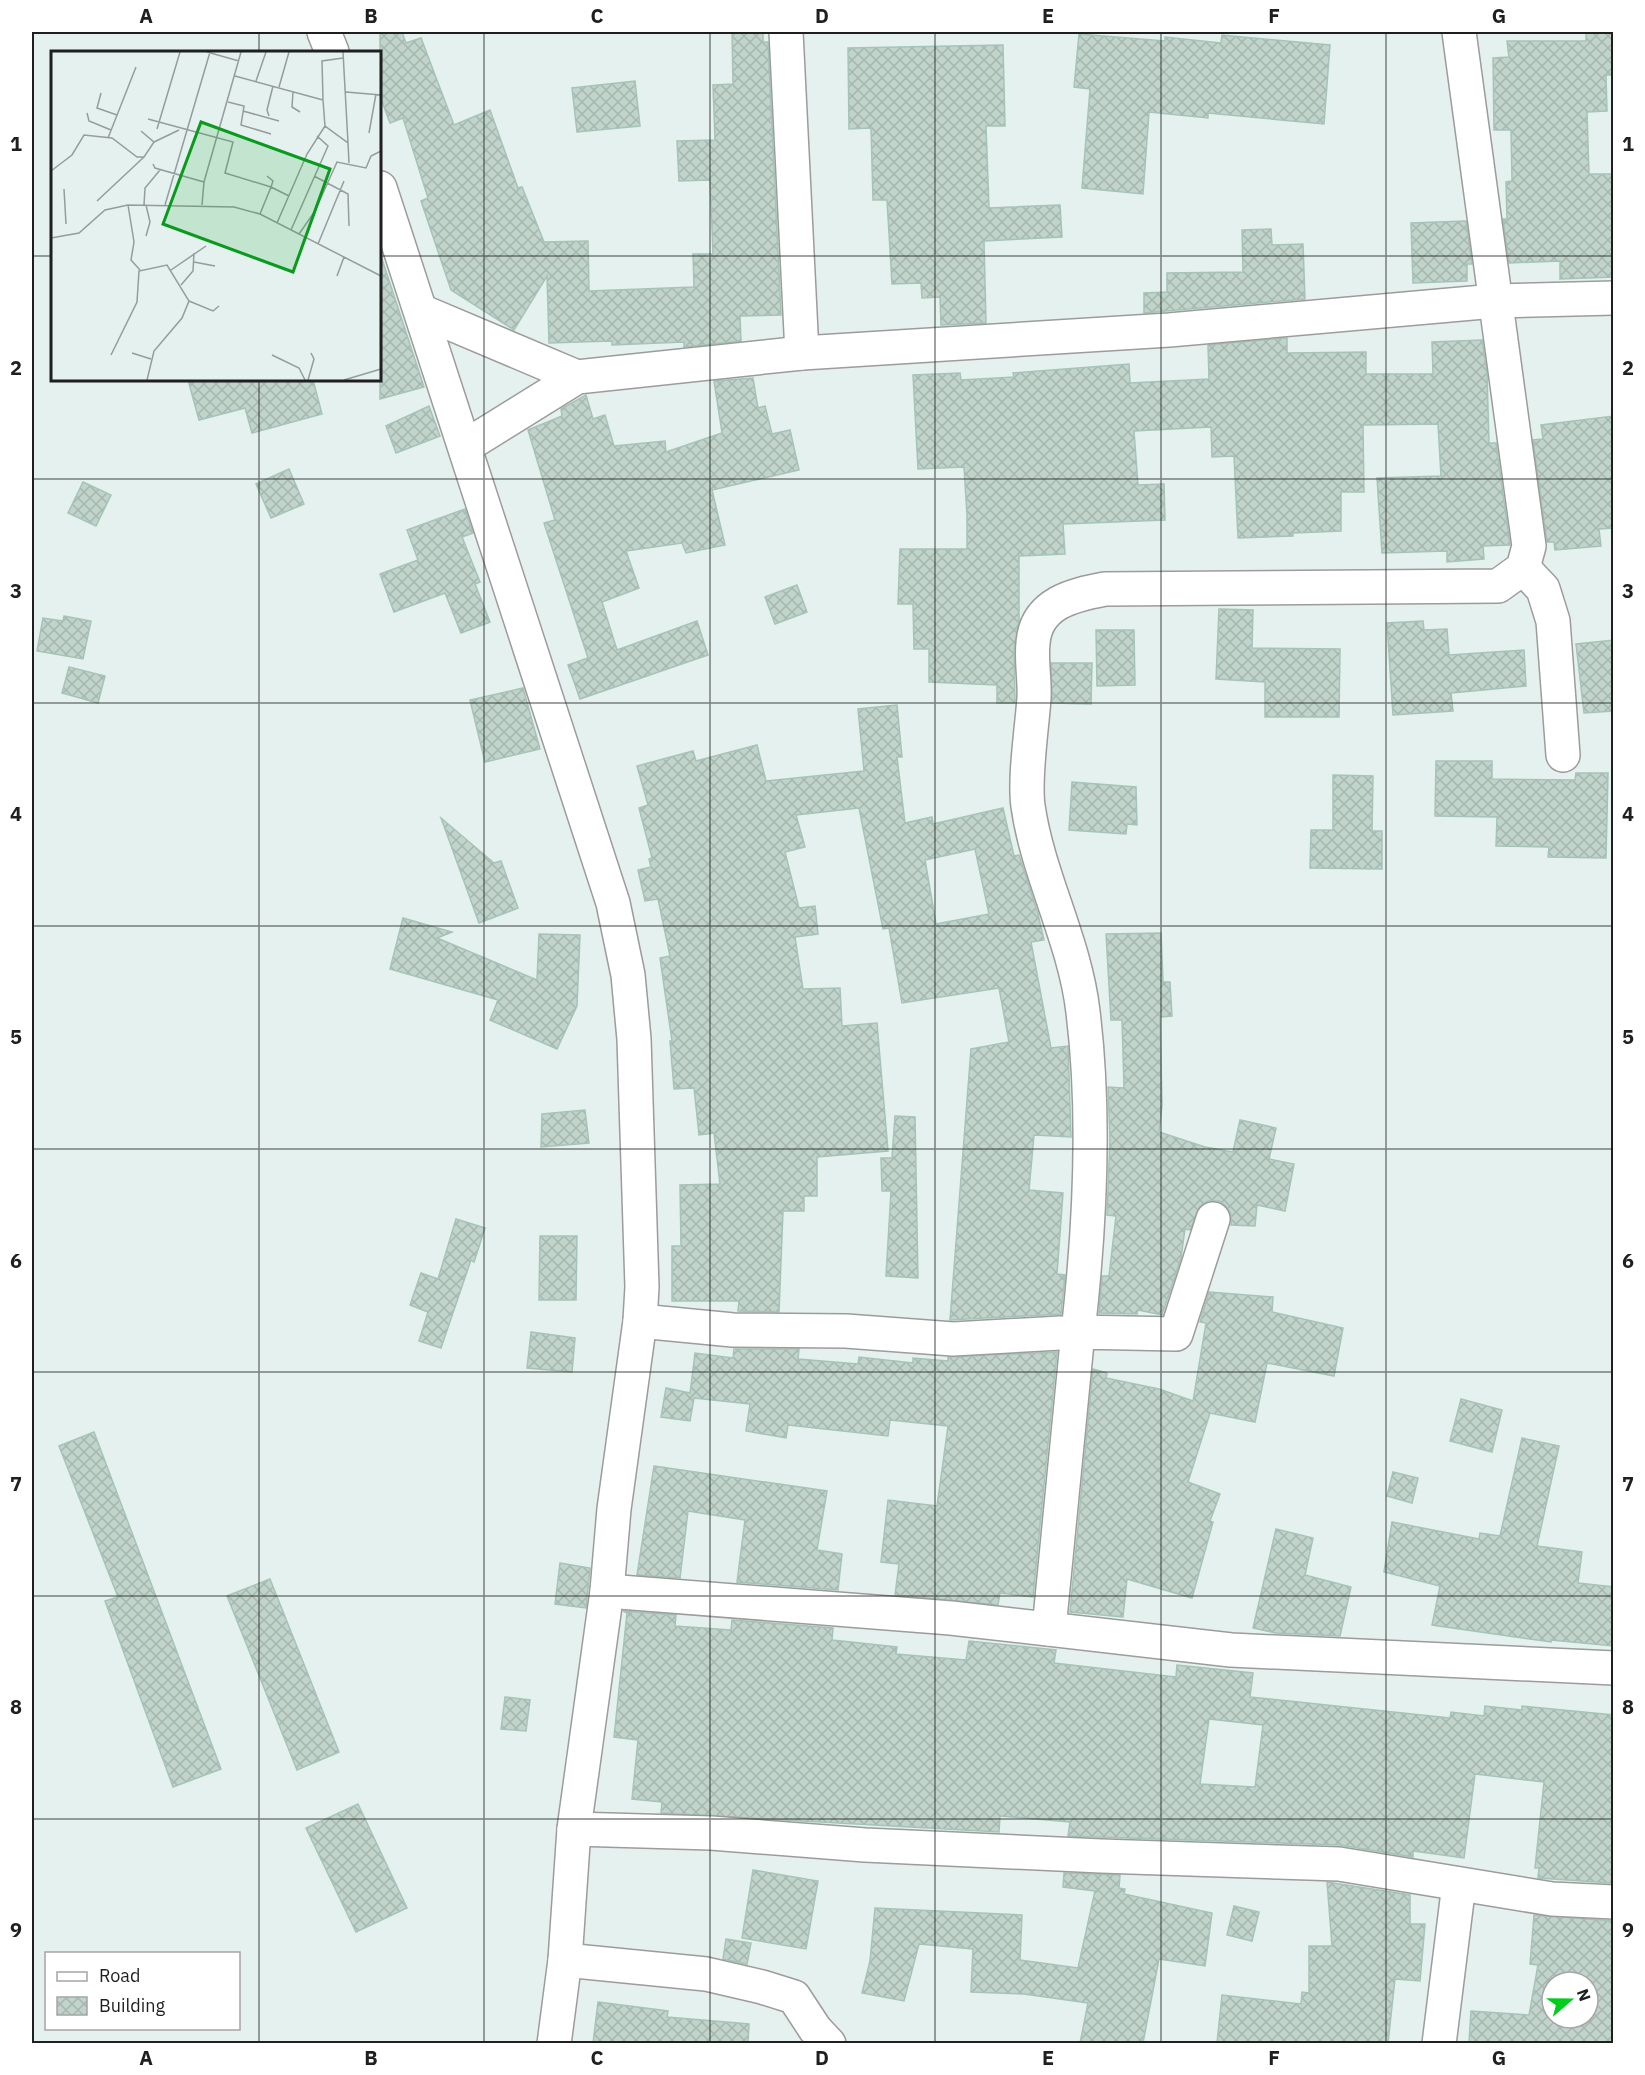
<svg xmlns="http://www.w3.org/2000/svg" width="1645" height="2075" font-family="'IBM Plex Sans',sans-serif">
  <defs>
    <pattern id="building-cross-hatch" width="8" height="8" patternUnits="userSpaceOnUse" patternTransform="scale(1.5)"><rect width="8" height="8" fill="#c1d4cb"/><path d="M0 0l8 8M0 8l8-8" fill="none" stroke="#a5b6ae"/></pattern>
  </defs>
  <rect width="100%" height="100%" fill="#e4f1ee"/>
  <g fill="url(#building-cross-hatch)" stroke="#a5c4b7" stroke-width="1.5" fill-rule="evenodd">
    <path d="M380,32h22l4,11 15,-5 33,87 36,-15 28,78 4,-1 22,55 44,-1 1,50 105,-4 -1,-33h20l-3,-74 -31,1 -2,-40 38,-1 -2,-55 20,-1 -1,-52h31v10h5l13,273 -41,1 1,25 -57,6v-5l-72,3v-4l-63,2 -2,-67 -33,54 -63,-40 -30,-89 7,-3 -25,-80 -13,5 -10,-27z"/>
    <path d="M1586,32h28v43h-8l1,36 -20,1 2,62h25v103l-54,2v-18l-51,2 -6,-44h4l-1,-37 6,-1 -1,-51h-17l-1,-72 16,-1 -2,-16h79z"/>
    <path d="M1079,34l86,7v-4l56,6 1,-8 108,10 -6,79 -116,-11v5l-59,-6 -6,82 -61,-6 8,-99 -16,-2z"/>
    <path d="M1003,45l2,81h-19l3,82 71,-3 2,32 -78,4 2,82 -45,2 -1,-28 -18,1 -1,-15 -29,1 -5,-84h-14l-2,-72 -22,1 -1,-81z"/>
    <path d="M635,81l5,45 -63,6 -5,-44z"/>
    <path d="M1466,221l6,43h-5v17l-54,2 -2,-60z"/>
    <path d="M1271,229l1,16 31,-1 2,55 -161,14v-20l23,-1v-19l76,-1 -1,-42z"/>
    <path d="M380,253l44,134 -44,12z"/>
    <path d="M1287,338v15l79,-1v22h67l-1,-32 50,-2 5,34 2,69h7l14,102 -27,1 1,13 -37,3v-11l-65,2 -5,-75 64,-2 -3,-52 -75,1 1,67h-23v39l-48,2v3l-55,2 -4,-82 -22,1 -1,-30 -77,4 4,54 26,-1 1,36 -102,4 2,30 -46,2v65l-5,29 1,53h-18v-18l-68,-3v-33h-15l-1,-45h-15l2,-55h67v-34l-3,-48 -46,2 -5,-94 47,-2 1,7 53,-3 -1,-4 116,-9 1,19 79,-4 -1,-34z"/>
    <path d="M753,378l5,30 7,-2 7,28 18,-4 9,40 -87,20 13,55 -39,8 -4,-10 -56,8 13,37 -37,14 15,48 80,-29 11,34 -128,44 -12,-34 20,-7 -44,-135 11,-3 -27,-90 34,-14 -1,-7 25,-14 7,24 12,-4 9,31 51,-5 1,11 56,-19 -8,-52z"/>
    <path d="M188,380h125l9,34 -70,19 -7,-25 -46,12z"/>
    <path d="M429,406l11,30 -44,17 -10,-27z"/>
    <path d="M1614,416v112l-15,1 2,17 -46,4 -1,-8h-7l-14,-102 10,-1 -2,-14z"/>
    <path d="M289,469l15,35 -33,14 -15,-34z"/>
    <path d="M83,482l28,13 -15,31 -28,-13z"/>
    <path d="M465,509l8,24 -11,4 18,45 -5,2 15,38 -29,11 -16,-40 -51,19 -14,-38 38,-14 -11,-30z"/>
    <path d="M797,585l10,27 -32,12 -10,-27z"/>
    <path d="M1219,609l34,1 -1,38 88,1 -1,68h-74v-35l-49,-3z"/>
    <path d="M64,616l27,5 -8,38 -46,-8 6,-33 20,3z"/>
    <path d="M1423,621l1,9 23,-1 2,26 75,-5 2,36 -75,7 2,18 -60,4 -6,-92z"/>
    <path d="M1096,630h38l1,55 -38,1z"/>
    <path d="M1614,640v71l-30,2 -8,-69z"/>
    <path d="M1051,663h41l-1,41 -39,-1z"/>
    <path d="M69,667l36,9 -7,27 -36,-10z"/>
    <path d="M523,688l17,61 -55,13 -15,-62z"/>
    <path d="M897,705l5,52h-5l8,66 27,-6 1,7 70,-16 11,48 5,-1 19,59 6,26 -13,2 20,106 17,-2 3,91 -37,-2 -5,55 34,3 -6,81 8,1 -4,39 -111,6 21,-271 38,-7 -10,-54 -97,15 -13,-75 -6,1 -24,-121 -63,7 9,32 -20,5 14,56 16,-2 3,28 -23,3 8,52 37,-1 2,38 35,-3 11,128 -71,6v39h-13v15h-21l-4,101 -41,-1 1,-10h-67v-55h9l-1,-61 40,-1 -6,-51 -15,2 -5,-47 -20,1 -4,-48h2l-12,-83 10,-2 -12,-57 -13,2 -7,-31 13,-3 -2,-8 3,-1 -13,-50 9,-3 -11,-39 56,-15 3,10 61,-16 9,36 98,-10 -6,-62zM975,849l14,65 -53,10 -11,-64z"/>
    <path d="M1436,761h56v18l83,1 1,-7h32l-2,85 -58,-1 1,-10 -53,-1 1,-29 -62,-1z"/>
    <path d="M1333,775l40,1 -1,55h10v38l-72,-1 1,-38h22z"/>
    <path d="M1072,782l64,5 1,38 -10,-1 -1,10 -57,-4z"/>
    <path d="M441,818l53,45 7,-2 17,47 -39,15z"/>
    <path d="M403,918l49,14 -15,6 100,42 2,-46 41,1 -3,71 -20,43 -67,-29 8,-20 -108,-31z"/>
    <path d="M1161,933l2,49h7l2,34 -12,1 2,88 -3,27 46,15 28,5 7,-32 36,8 -7,31 25,5 -9,47 -28,-6 -2,21 -24,-1v-11l-5,-8 -7,-5h-11l-8,5 -10,24 -5,-1 -4,29 -19,57 -24,-5 -1,4 -38,-1 3,-37h7l7,-60 -9,-1 3,-76 -2,-52 16,1 -2,-68h-11l-5,-86z"/>
    <path d="M585,1110l4,33 -48,4 1,-33z"/>
    <path d="M895,1116l20,1 3,161 -32,-2 5,-85h-9l-1,-33h11z"/>
    <path d="M456,1219l29,9 -11,34 -3,-2 -30,88 -22,-7 9,-29 -18,-7 11,-32 17,6z"/>
    <path d="M540,1236h37l-1,64h-37z"/>
    <path d="M1209,1292l64,5 -1,15 71,16 -9,48 -67,-13 -12,59 -45,-9 -22,69 32,12 -10,27 3,1 -21,76 -65,-19 -4,38 -53,-5 23,-243 14,4 -1,5 53,11 34,12 13,-78 -6,-1z"/>
    <path d="M531,1332l44,6 -3,34 -45,-4z"/>
    <path d="M734,1349h65l-1,10 60,5 1,-7 54,6v-5l35,3v-4l109,-5 -24,245 -33,-4 -2,12 -103,-10 4,-31 -18,-2 7,-62 49,6 11,-80 -58,-6 -2,16 -100,-11 -2,13 -40,-7 4,-27 -56,-6 -4,23 -29,-4 5,-29 24,5 5,-40 38,5z"/>
    <path d="M1461,1399l41,11 -10,42 -42,-11z"/>
    <path d="M94,1432l127,337 -48,18 -68,-186 13,-4 -59,-151z"/>
    <path d="M1522,1438l37,8 -22,100 45,6 -4,31 36,4v59l-63,-6v2l-119,-17 8,-39 -56,-14 8,-50 87,17 1,-6 20,3z"/>
    <path d="M654,1466l173,25 -10,59 25,4 -4,36 -101,-8 8,-62 -57,-9 -8,67 -43,-3z"/>
    <path d="M1393,1472l25,6 -6,25 -25,-7z"/>
    <path d="M1276,1529l37,9 -8,37 46,12 -11,49 -64,-3 -23,-5z"/>
    <path d="M560,1563l30,5 -4,40 -31,-4z"/>
    <path d="M270,1579l69,173 -42,18 -70,-174z"/>
    <path d="M623,1611l53,4 -1,11 56,4 1,-10 101,8 -1,12 65,7 -1,7 70,6 3,-19 87,9 -2,13 122,14 1,-12 76,8 -3,24 200,21 1,-6 33,4 1,-10 37,4v-4l92,9v140l-3,28 -73,-5 1,-10h-4l9,-86 -69,-8 -11,84 -51,-7v6l-73,-12 -272,-9 2,-14 -70,-6 -1,16 -338,-19 1,-11 -30,-3 6,-59 -24,-3 13,-124zM1209,1719l54,6 -8,62 -55,-3z"/>
    <path d="M505,1697l25,3 -4,31 -25,-2z"/>
    <path d="M358,1804l49,104 -51,24 -50,-104z"/>
    <path d="M753,1870l65,11 -12,68 -64,-11z"/>
    <path d="M1064,1873l56,2 -1,13 6,1 -1,5 88,19 -7,53 -46,-7 -16,84h-63l8,-40 -64,-9 -53,-2 2,-43 -54,-5 -15,57 -42,-8 8,-32 5,-53 147,7 -2,45 58,8 17,-77 -32,-4z"/>
    <path d="M1327,1882l83,13v29h15l-5,57 -25,-2 -7,64h-171l5,-48 79,9 1,-12 7,1v-47h23z"/>
    <path d="M1234,1906l25,6 -7,29 -25,-6z"/>
    <path d="M1534,1915l80,6v122h-145l2,-32 58,4 9,-50 -8,-1zM1552,1982h36v36h-36z"/>
    <path d="M726,1939l25,4 -4,21 -24,-5z"/>
    <path d="M598,2002l70,9 -1,6 82,7 -1,19h-155z"/>
  </g>
  <g fill="none" stroke-linecap="round" stroke-linejoin="round">
    <defs>
      <g id="minor">
        <path d="M324,32l8,20"/>
        <path d="M786,32l16,321"/>
        <path d="M380,188l233,715 15,72 6,64 8,248 -2,34 -26,188 -7,82 -33,238 -9,131 -11,84"/>
        <path d="M421,311l156,66"/>
        <path d="M466,446l111,-69 225,-24 367,-23 326,-29 119,-3"/>
        <path d="M1523,568l20,21 10,32 10,134"/>
        <path d="M640,1321l93,9 113,1 107,8 125,-7c12,-105 18,-215 5,-320 -8,-71 -45,-136 -55,-206 -4,-28 4,-78 6,-108 1,-18 -3,-37 -1,-55 3,-40 40,-48 72,-54l393,-3 25,-18 6,-22 -70,-514"/>
        <path d="M607,1591l344,27 280,32 383,18"/>
        <path d="M1049,1629l29,-297 98,2 37,-115"/>
        <path d="M574,1829l137,4 154,12 236,11 238,8 213,35 62,3"/>
        <path d="M565,1960l141,14 56,13 32,10 21,32 14,15"/>
        <path d="M1439,2044l20,-160"/>
      </g>
    </defs>
    <use href="#minor" stroke="#9c9c9c" stroke-width="36"/>
    <use href="#minor" stroke="#fff" stroke-width="33"/>
  </g>
  <path fill="none" stroke="#1f1f1f" stroke-width="1.5" stroke-opacity="0.55" d="M259,32v20M484,32v2012M710,32v2012M935,32v2012M1161,32v2012M1386,32v2012M32,256h20M380,256h1234M259,380v1664M32,479h1582M32,703h1582M32,926h1582M32,1149h1582M32,1372h1582M32,1596h1582M32,1819h1582"/>
  <g transform="translate(51 51)">
    <rect width="330" height="330" fill="#e4f1ee"/>
    <path fill="none" stroke="#959d9b" stroke-width="1.5" d="M156,1l32,9M292,1l5,91M292,7l-21,3 1,39 2,26 23,17 1,20M184,25l88,24M205,30l10,-29M228,36l10,-35M242,41l-1,15 8,5M295,41l35,3M50,42l-4,15 20,7M177,51l16,4 -3,19 30,9M192,60l36,10M36,62l2,8 22,9M218,65l-2,-6 6,-24M97,68l85,23 -8,31 46,14 -11,27M106,78l23,-77M90,80l13,11 25,-12M318,82l7,-39M57,87l28,-71M102,113l2,4 49,14M0,120l21,-16 12,-20 28,3 25,19h7l10,-15M216,125l6,5 -2,6 18,9M263,125l34,18 1,32M13,138l2,35M46,150l47,-44M77,154l6,37 -3,18 9,10M93,154l1,-17 15,-18M95,154l4,17 -4,14M114,154l45,-153M151,154l2,-23 37,-130M226,172l30,-69 18,-28M240,179l37,-84 -11,-10M248,183l16,-23 22,-49 29,6 5,-12 10,-5M0,187l28,-5 26,-23 23,-5 106,2 26,7 121,62M267,193l26,-63M143,211l21,4M120,219l35,-24M286,225l7,-19M130,234l12,-14 1,-18M138,250l24,10 6,-5M81,302l19,6M60,304l26,-53 2,-31 28,-6 22,36 -7,17 -28,33 -7,29M221,304l27,13 6,12M257,329l6,-21 -3,-6M293,329l37,-11"/>
    <path fill="#099a1e" fill-opacity="0.15" stroke="#099a1e" stroke-width="3" d="M150,71l129,47 -37,103 -130,-48z"/>
    <rect width="330" height="330" fill="none" stroke="#1f1f1f" stroke-width="3"/>
  </g>
  <rect width="1645" height="2075" fill="none" stroke="#ffffff" stroke-width="66"/>
  <rect x="45" y="1952" width="195" height="78" fill="#ffffff" stroke="#a5a5a5" stroke-width="1.5"/>
  <rect x="57" y="1972" width="30" height="9" fill="#ffffff" stroke="#a5a5a5" stroke-width="1.5"/>
  <text x="99" y="1982" font-size="18" fill="#1f1f1f">Road</text>
  <rect x="57" y="1997" width="30" height="18" fill="url(#building-cross-hatch)" stroke="#a5a5a5" stroke-width="1.5"/>
  <text x="99" y="2012" font-size="18" fill="#1f1f1f">Building</text>
  <g transform="translate(1570 2000) rotate(70)"><circle r="28" fill="#ffffff" stroke="#a5a5a5" stroke-width="1.5"/>
  <path d="M0-4.5L10 22L0 15L-10 22Z" fill="#00ce1d"/>
  <text y="-9" font-size="16" font-weight="bold" text-anchor="middle" fill="#1f1f1f">N</text>
  </g>
  <rect x="33" y="33" width="1579" height="2009" fill="none" stroke="#1f1f1f" stroke-width="2"/>
  <g font-size="20" text-anchor="middle" font-weight="bold" fill="#1f1f1f">
    <text x="146" y="23">A</text>
    <text x="371" y="23">B</text>
    <text x="597" y="23">C</text>
    <text x="822" y="23">D</text>
    <text x="1048" y="23">E</text>
    <text x="1274" y="23">F</text>
    <text x="1499" y="23">G</text>
    <text x="16" y="151">1</text>
    <text x="1628" y="151">1</text>
    <text x="16" y="375">2</text>
    <text x="1628" y="375">2</text>
    <text x="16" y="598">3</text>
    <text x="1628" y="598">3</text>
    <text x="16" y="821">4</text>
    <text x="1628" y="821">4</text>
    <text x="16" y="1044">5</text>
    <text x="1628" y="1044">5</text>
    <text x="16" y="1268">6</text>
    <text x="1628" y="1268">6</text>
    <text x="16" y="1491">7</text>
    <text x="1628" y="1491">7</text>
    <text x="16" y="1714">8</text>
    <text x="1628" y="1714">8</text>
    <text x="16" y="1937">9</text>
    <text x="1628" y="1937">9</text>
    <text x="146" y="2065">A</text>
    <text x="371" y="2065">B</text>
    <text x="597" y="2065">C</text>
    <text x="822" y="2065">D</text>
    <text x="1048" y="2065">E</text>
    <text x="1274" y="2065">F</text>
    <text x="1499" y="2065">G</text>
  </g>
</svg>
